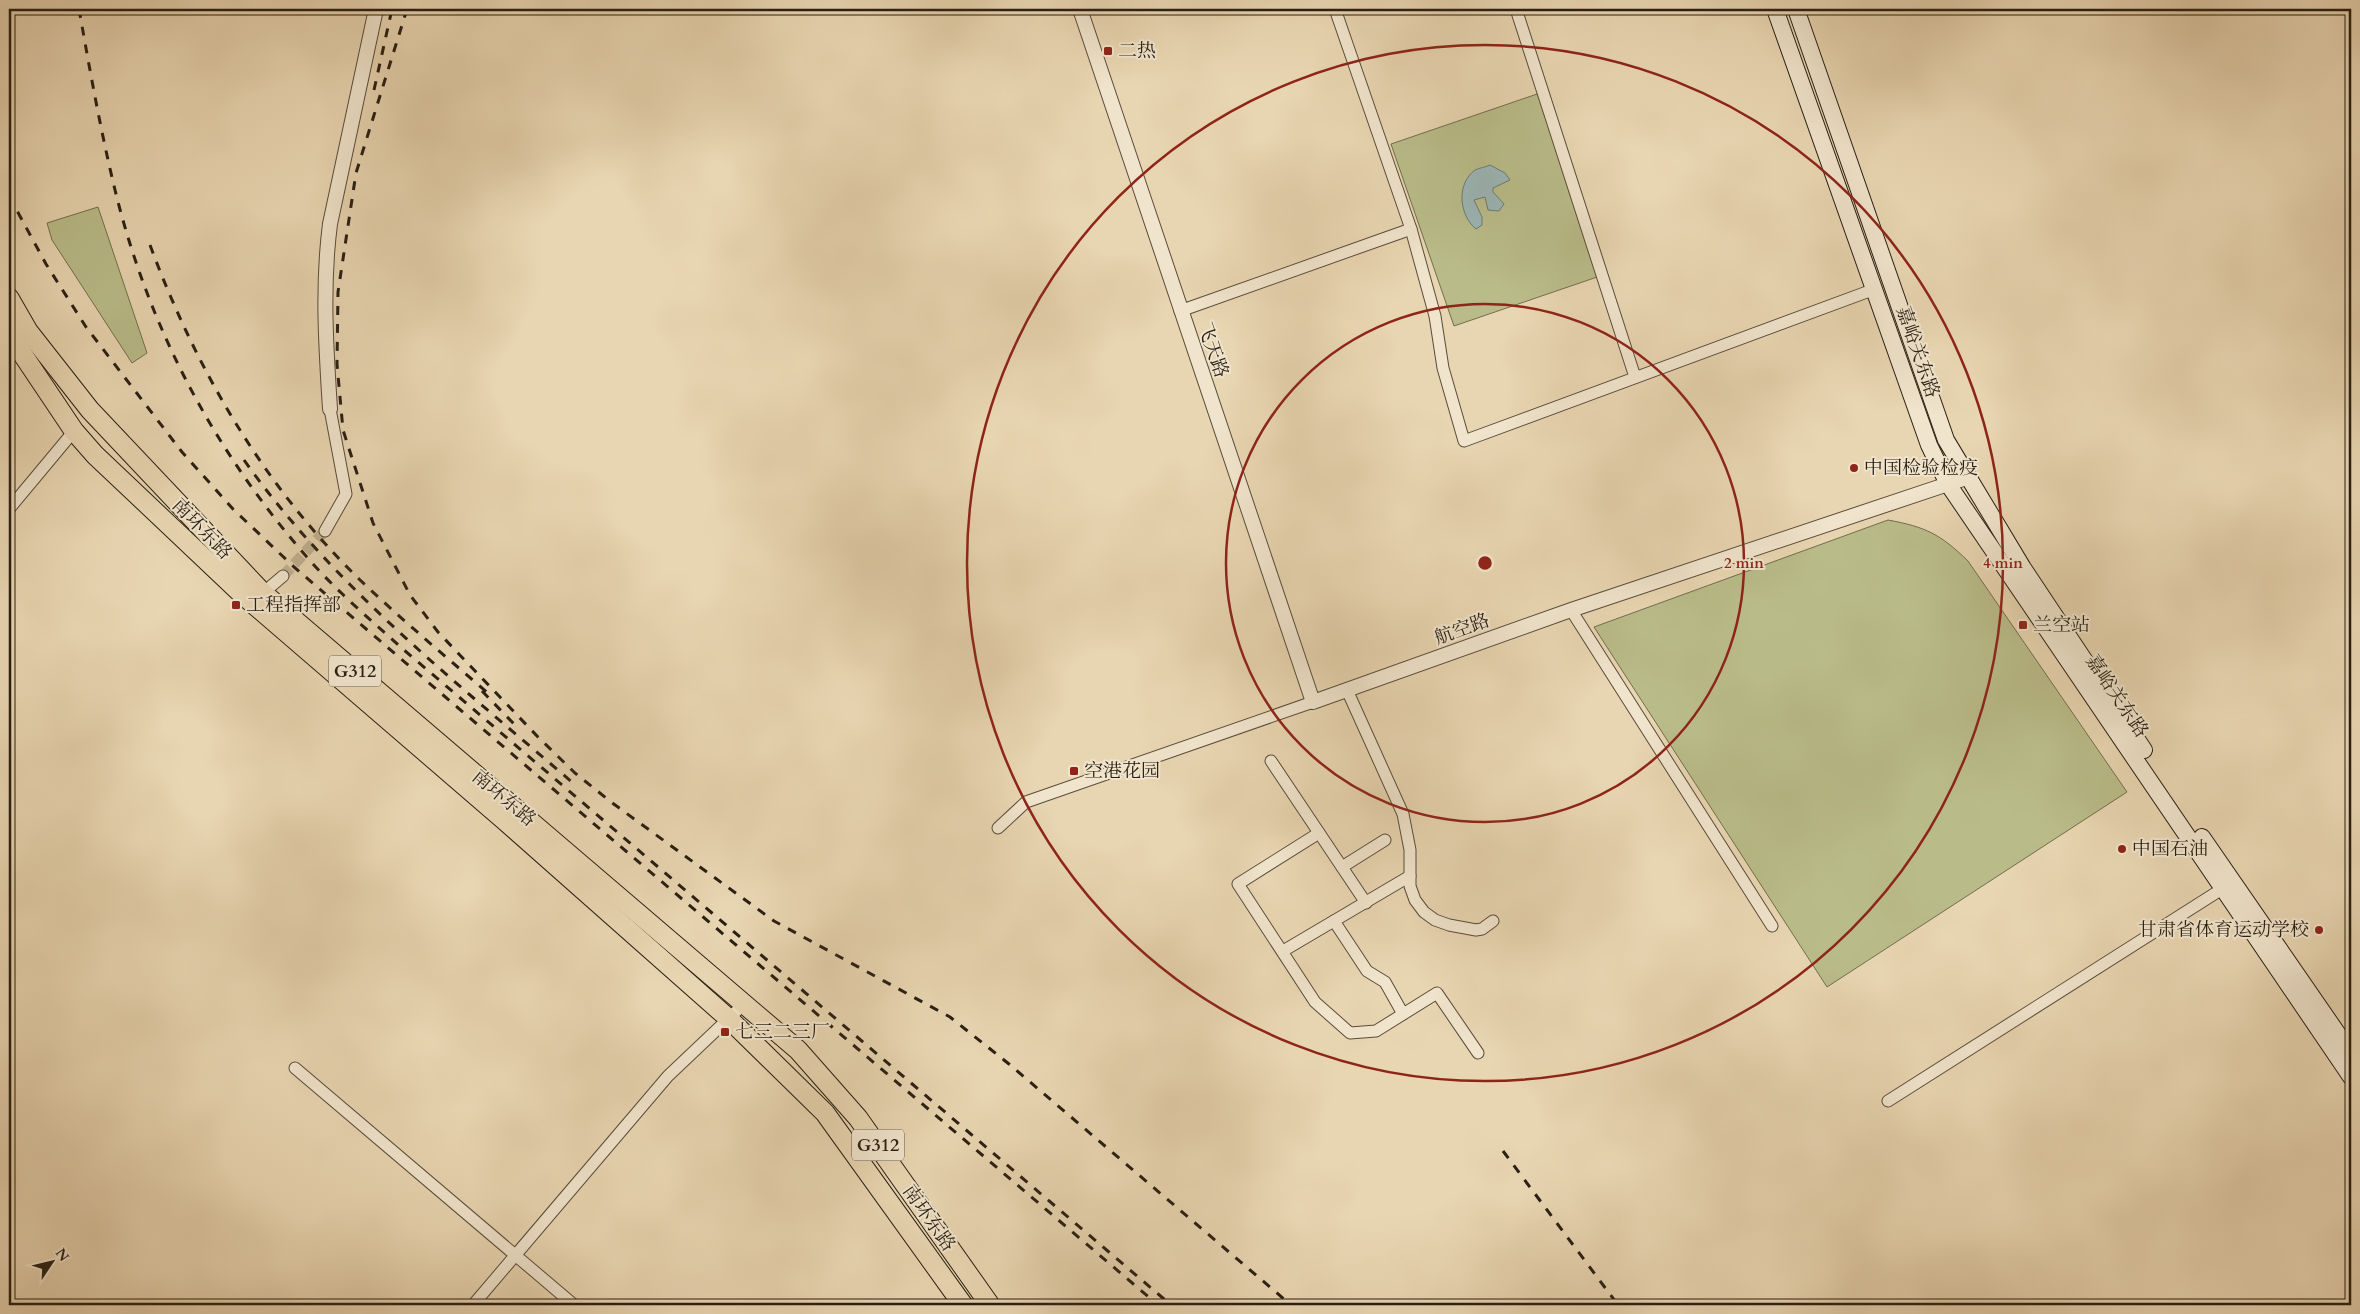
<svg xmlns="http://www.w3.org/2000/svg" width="2360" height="1314" font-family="Cardo,'Noto Serif SC',serif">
  <rect width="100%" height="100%" fill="#e8d5b1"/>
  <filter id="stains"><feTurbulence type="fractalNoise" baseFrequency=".004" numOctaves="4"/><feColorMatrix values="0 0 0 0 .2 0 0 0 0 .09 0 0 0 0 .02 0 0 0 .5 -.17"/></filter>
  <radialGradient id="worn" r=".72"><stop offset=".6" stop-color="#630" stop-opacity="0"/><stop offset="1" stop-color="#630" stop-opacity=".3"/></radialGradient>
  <g fill="#b9bc89" stroke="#716e4e">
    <path d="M1540,93l63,182 -149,51 -63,-182z"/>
    <path d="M98,207l49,146 -15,10 -80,-123 -5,-17z"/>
    <path d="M1888,520c38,7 52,14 80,41l159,231 -300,195 -233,-360z"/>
  </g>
  <path fill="#9bb6b6" stroke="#6d7a75" d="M1490,165l15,8 5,7 -17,8v4l11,12 -5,7 -11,-1 -3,-13 -11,3 8,17v8l-6,4c-17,-14 -20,-45 -1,-59 4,-2 11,-3 15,-5z"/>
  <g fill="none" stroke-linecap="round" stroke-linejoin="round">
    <path stroke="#c2b191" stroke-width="11" stroke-dasharray="11 5.5" stroke-linecap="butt" d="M283,576l42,-45"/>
    <defs>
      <g id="minor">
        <path d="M1516,9l119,368"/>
        <path d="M1411,229l24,87 8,52 21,73 411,-152"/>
        <path d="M1180,311l231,-82 -76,-220"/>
        <path d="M9,509l65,-78"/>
        <path d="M325,531l21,-37 -16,-85"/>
        <path d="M263,593l20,-17"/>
        <path d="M1571,610l201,316"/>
        <path d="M1347,690l56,124 7,36v36l5,14 9,12 11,8 14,5 27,5 6,-1 11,-8"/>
        <path d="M1271,761l95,142"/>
        <path d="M998,828l28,-26 287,-100"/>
        <path d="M1319,833l-81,51 77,118 35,31 26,-2 61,-38 41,60"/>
        <path d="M1342,867l43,-27"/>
        <path d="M1334,921l33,50 18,11 18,32"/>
        <path d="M1283,951l127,-75"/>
        <path d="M295,1068l279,237"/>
        <path d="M1888,1101l334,-212"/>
        <path d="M473,1305l195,-229 77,-73"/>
      </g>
      <g id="tertiary">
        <path d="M1080,9l233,693 258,-92 395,-132"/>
        <path d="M330,409c-4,-62 -8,-123 0,-185l46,-215"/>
      </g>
      <g id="secondary">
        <path d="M1775,9l154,436 19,39 403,593"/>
        <path d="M1796,9l150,431 77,128 121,182"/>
        <path d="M2202,837l149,216"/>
      </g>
      <g id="trunk">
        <path d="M9,298l19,33 62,79 173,183 535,457 60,68 132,187"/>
        <path d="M9,334l65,97 21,24 148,140 260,224 225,199 97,95 138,192"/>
      </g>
    </defs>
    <use href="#minor" stroke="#594c3a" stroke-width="13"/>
    <use href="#tertiary" stroke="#594c3a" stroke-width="16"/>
    <use href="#secondary" stroke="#291f13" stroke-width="18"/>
    <use href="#trunk" stroke="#291f13" stroke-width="21"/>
    <use href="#minor" stroke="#f0e4cc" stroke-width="11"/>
    <use href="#tertiary" stroke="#f0e4cc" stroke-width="14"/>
    <use href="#secondary" stroke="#f0e4cc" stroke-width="16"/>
    <use href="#trunk" stroke="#e8d5b1" stroke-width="19"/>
    <g stroke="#291f13" stroke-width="3" stroke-dasharray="9 9" stroke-linecap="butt">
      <path d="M79,9c11,62 22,124 37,185 34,136 98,256 190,362 29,34 65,64 98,94l767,655"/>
      <path d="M407,9l-51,164 -18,119 -1,72 6,66 30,93 37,72 28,37 100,105 37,36 36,29 163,119 176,96 59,47 282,241"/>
      <path d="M374,90l18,-81"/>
      <path d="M9,196l37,68 40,63 96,125 51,57 61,58 163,140 701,598"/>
      <path d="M150,245c46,124 113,240 209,334 42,40 86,77 130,115"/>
      <path d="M244,460c90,127 212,222 329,323"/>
      <path d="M482,691l33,34"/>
      <path d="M1503,1151l115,154"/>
    </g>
  </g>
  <g fill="none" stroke="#8f2418" stroke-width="2.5">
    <circle cx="1485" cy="563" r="259"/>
    <circle cx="1485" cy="563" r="518"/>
  </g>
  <g fill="#8f2418" stroke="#f0e4cc" stroke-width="2">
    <rect x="1103" y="46" width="10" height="10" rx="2.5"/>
    <circle cx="1854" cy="468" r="5"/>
    <rect x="231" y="600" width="10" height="10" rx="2.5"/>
    <rect x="2018" y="620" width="10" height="10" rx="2.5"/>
    <rect x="1069" y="766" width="10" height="10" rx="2.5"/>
    <circle cx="2122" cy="849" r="5"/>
    <circle cx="2319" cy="930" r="5"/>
    <rect x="720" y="1027" width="10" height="10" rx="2.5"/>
  </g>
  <g text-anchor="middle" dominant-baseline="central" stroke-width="4" stroke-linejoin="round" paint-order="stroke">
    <g fill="#f0e4cc" stroke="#655a4a" stroke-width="1">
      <rect x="329" y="655.5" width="52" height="31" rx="4"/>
      <rect x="852" y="1129.5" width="52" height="31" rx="4"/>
    </g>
    <g font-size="18" font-weight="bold" fill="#291f13">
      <text x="355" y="671">G312</text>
      <text x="878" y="1145">G312</text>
    </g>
    <g font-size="19" fill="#291f13" stroke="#f0e4cc" text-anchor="start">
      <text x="1118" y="51">二热</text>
      <text x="1864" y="468">中国检验检疫</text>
      <text x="246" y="605">工程指挥部</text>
      <text x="2033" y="625">兰空站</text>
      <text x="1084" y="771">空港花园</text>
      <text x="2132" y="849">中国石油</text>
      <text x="2309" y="930" text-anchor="end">甘肃省体育运动学校</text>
      <text x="735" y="1032">七三二三厂</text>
    </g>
    <g font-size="19" fill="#291f13" stroke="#f0e4cc">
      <text transform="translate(1213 350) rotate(71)">飞天路</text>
      <text transform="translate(1918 352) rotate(71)">嘉峪关东路</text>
      <text transform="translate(202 529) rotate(46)">南环东路</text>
      <text transform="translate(1462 629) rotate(-20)">航空路</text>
      <text transform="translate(2117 696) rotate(56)">嘉峪关东路</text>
      <text transform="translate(504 798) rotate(40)">南环东路</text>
      <text transform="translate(929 1218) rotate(55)">南环东路</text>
    </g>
  </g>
  <circle cx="1485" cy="563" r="8" fill="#8f2418" stroke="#f0e4cc" stroke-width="2.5"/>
  <g font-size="15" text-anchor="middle" font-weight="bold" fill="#8f2418" stroke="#f0e4cc" stroke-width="4" stroke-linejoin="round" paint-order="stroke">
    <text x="1744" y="568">2 min</text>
    <text x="2003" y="568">4 min</text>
  </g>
  <rect width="2360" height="1314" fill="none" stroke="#e8d5b1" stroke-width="30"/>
  <rect x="10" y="10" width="2340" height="1294" fill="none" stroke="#291f13" stroke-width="2.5"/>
  <rect x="15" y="15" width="2330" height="1284" fill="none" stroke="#291f13"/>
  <g transform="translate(52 1262) rotate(55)" stroke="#f0e4cc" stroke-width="4" paint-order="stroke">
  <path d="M0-4L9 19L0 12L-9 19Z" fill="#291f13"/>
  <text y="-8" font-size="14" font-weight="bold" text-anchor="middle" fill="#291f13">N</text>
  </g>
  <rect width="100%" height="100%" filter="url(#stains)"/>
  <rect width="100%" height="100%" fill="url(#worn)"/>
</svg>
